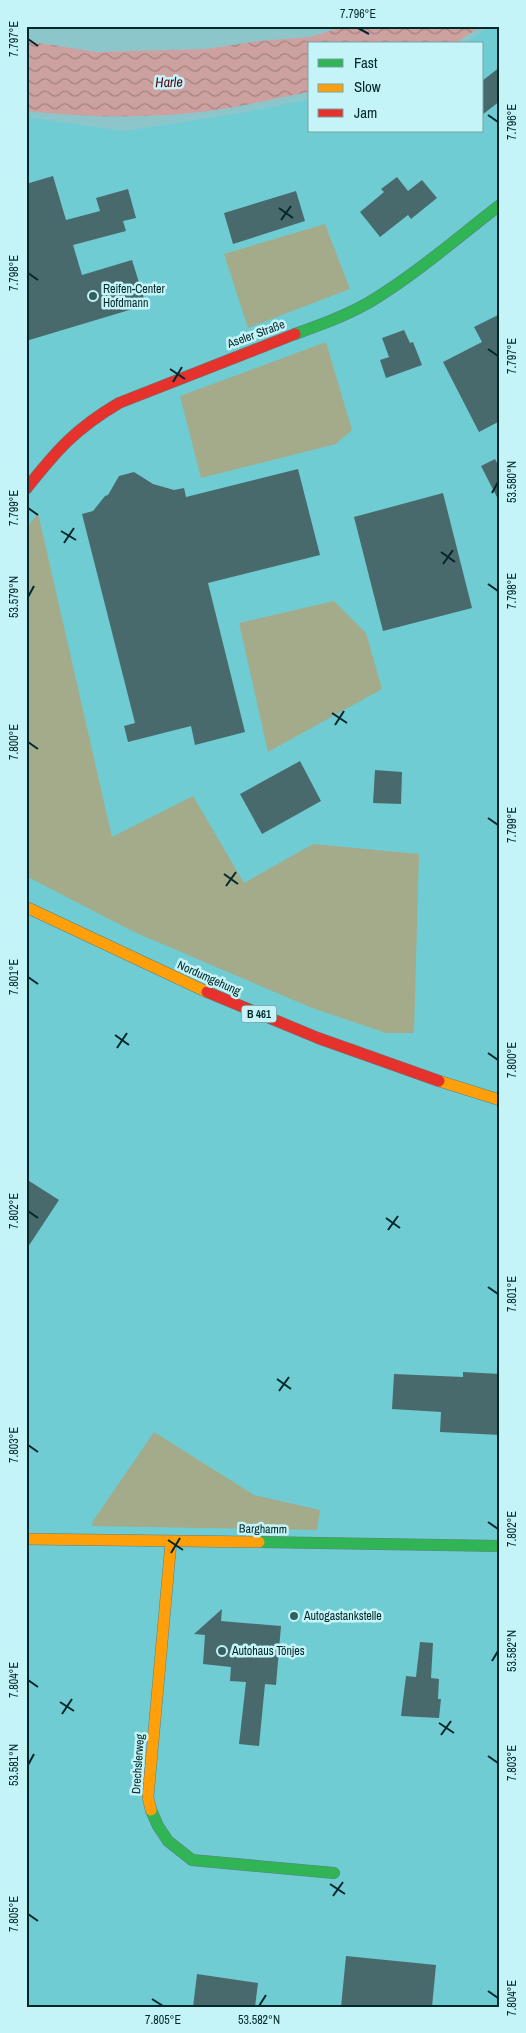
<svg xmlns="http://www.w3.org/2000/svg" width="526" height="2033" font-family="'Archivo Narrow',sans-serif">
  <defs>
    <pattern id="water-waves" width="16" height="10" patternUnits="userSpaceOnUse" patternTransform="scale(1.25)"><rect width="16" height="10" fill="#cda1a0"/><path d="M0 5q4-4 8 0t8 0" fill="none" stroke="#a48382"/></pattern>
  </defs>
  <rect width="100%" height="100%" fill="#8dc6ca"/>
  <path fill="#70ccd3" d="M491,26h9v1981h-474v-1890l98,14 111,-17 75,-15v32h172v-87h-19z"/>
  <g fill="#a4ab8b">
    <path d="M325,224l25,65 -102,39 -24,-74z"/>
    <path d="M326,342l26,88 -16,14 -135,34 -21,-82z"/>
    <path d="M38,513l74,324 81,-41 51,87 69,-39 106,10 -5,179h-28l-74,-25 -178,-76 -108,-56v-347z"/>
    <path d="M334,601l32,32 16,56 -114,63 -29,-129z"/>
    <path d="M154,1432l100,63 66,15 -3,20 -225,-4 1,-5z"/>
  </g>
  <path fill="url(#water-waves)" d="M347,26h135l-28,18h-144v48c-31,5 -63,14 -94,18 -64,9 -126,8 -190,1v-70l71,11 108,-3 54,-8 50,-4z"/>
  <g fill="#496a6c">
    <path d="M500,67v34l-18,14v-34z"/>
    <path d="M53,176l13,44 34,-9 -4,-13 32,-9 8,29 -13,3 3,10 -53,14 9,30 50,-15 14,45 -120,36v-157z"/>
    <path d="M397,177l11,14 14,-11 15,18 -26,21 -3,-4 -28,22 -20,-25 24,-20 -3,-3z"/>
    <path d="M296,191l9,30 -72,23 -9,-31z"/>
    <path d="M500,314v107l-21,11 -36,-70 39,-20 -8,-15z"/>
    <path d="M404,330l6,13 3,-1 9,23 -36,13 -6,-18 9,-3 -7,-19z"/>
    <path d="M495,459l5,10v34l-19,-37z"/>
    <path d="M298,469l22,86 -112,28 37,149 -50,13 -4,-19 -63,16 -4,-16 11,-3 -53,-209 11,-3 12,-15 3,-1 11,-19 15,-4 19,12 21,6 10,-2 2,9z"/>
    <path d="M443,493l29,115 -89,23 -29,-114z"/>
    <path d="M300,761l21,40 -59,33 -22,-40z"/>
    <path d="M375,770l27,2 -1,32 -28,-1z"/>
    <path d="M26,1179l33,21 -33,50z"/>
    <path d="M463,1372l37,2v61l-60,-3 1,-20 -49,-3 2,-35 69,3z"/>
    <path d="M222,1609l-1,12 60,5 -5,59 -11,-1 -6,62 -20,-2 7,-62 -16,-1 1,-14 -28,-3 2,-29 -11,-1z"/>
    <path d="M420,1642l13,1 -2,35 8,1 -1,20h3l-2,19 -38,-2 5,-40 10,1z"/>
    <path d="M346,1956l90,9 -4,42h-91z"/>
    <path d="M197,1974l61,9 -3,24h-62z"/>
  </g>
  <g fill="none" stroke-linecap="round" stroke-linejoin="round">
    <defs>
      <g id="fast">
        <path d="M295,334c25,-9 50,-18 73,-31 47,-28 89,-65 132,-98"/>
        <path d="M259,1542l241,4"/>
        <path d="M151,1810l7,16 10,15 24,19 142,13"/>
      </g>
      <g id="slow">
        <path d="M26,907l181,85"/>
        <path d="M439,1081l61,19"/>
        <path d="M26,1539l233,3"/>
        <path d="M151,1810l-3,-13 23,-255"/>
      </g>
      <g id="jam">
        <path d="M26,489c31,-39 49,-60 93,-86l176,-69"/>
        <path d="M207,992l111,46 121,43"/>
      </g>
    </defs>
    <use href="#fast" stroke="#5c8183" stroke-width="12"/>
    <use href="#slow" stroke="#5c8183" stroke-width="12"/>
    <use href="#jam" stroke="#5c8183" stroke-width="12"/>
    <use href="#fast" stroke="#30b455" stroke-width="11"/>
    <use href="#slow" stroke="#ff9f0a" stroke-width="11"/>
    <use href="#jam" stroke="#e5322d" stroke-width="11"/>
  </g>
  <path fill="none" stroke="#042729" stroke-width="2" d="M358,28l11,6M28,39l10,7M488,115l10,7M279,208l14,10M281,220l10,-14M28,273l10,7M488,349l10,7M170,369l15,10M173,382l9,-15M492,493l6,-11M28,508l10,7M61,531l15,9M64,543l10,-15M441,552l14,10M443,564l10,-14M488,584l10,7M28,597l6,-11M332,713l15,10M335,725l9,-14M28,742l10,7M488,818l10,7M224,874l14,10M226,886l10,-14M28,977l10,7M115,1035l14,10M117,1048l10,-15M488,1053l10,7M28,1211l10,7M386,1218l14,10M388,1230l10,-14M488,1287l10,7M277,1379l14,10M279,1391l10,-14M28,1445l10,7M488,1522l10,7M168,1540l15,10M171,1553l9,-15M492,1661l6,-10M28,1680l10,7M60,1702l14,9M62,1714l10,-15M439,1723l15,10M441,1735l10,-14M488,1756l10,7M28,1765l6,-11M330,1884l15,10M333,1896l10,-14M28,1914l10,7M488,1991l10,7M152,1999l11,7M259,2006l7,-11"/>
  <g fill="#345f61" stroke="#c4f4f7" stroke-width="2">
    <circle cx="93" cy="296" r="5"/>
    <circle cx="294" cy="1616" r="5"/>
    <circle cx="222" cy="1651" r="5"/>
  </g>
  <g text-anchor="middle" dominant-baseline="central" stroke-width="5" stroke-linejoin="round" paint-order="stroke">
    <rect fill="#c4f4f7" stroke="#3e6467" stroke-width="1" x="241.5" y="1005.5" width="35" height="17" rx="4"/>
    <g font-size="11" font-weight="bold" fill="#042729">
      <text x="259" y="1014">B 461</text>
    </g>
    <g font-size="12" fill="#042729" stroke="#c4f4f7" text-anchor="start">
      <text x="103" y="289">Reifen-Center<tspan x="103" dy="14">Hofdmann</tspan></text>
      <text x="304" y="1616">Autogastankstelle</text>
      <text x="232" y="1651">Autohaus Tönjes</text>
    </g>
    <g font-size="12" fill="#042729" stroke="#c4f4f7">
      <text transform="translate(256 334) rotate(-20)">Aseler Straße</text>
      <text transform="translate(209 978) rotate(24)">Nordumgehung</text>
      <text transform="translate(263 1529) rotate(1)">Barghamm</text>
      <text transform="translate(138 1764) rotate(-86)">Drechslerweg</text>
    </g>
    <g font-size="14" font-style="italic" fill="#54040f" stroke="#c4f4f7">
      <text transform="translate(169 82) rotate(-1)">Harle</text>
    </g>
  </g>
  <rect width="526" height="2033" fill="none" stroke="#c4f4f7" stroke-width="55"/>
  <rect x="308" y="42" width="175" height="90" fill="#c4f4f7" stroke="#77a2a5"/>
  <rect x="318" y="59" width="25" height="8" fill="#30b455" stroke="#77a2a5"/>
  <text x="354" y="68" font-size="15" fill="#042729">Fast</text>
  <rect x="318" y="84" width="25" height="8" fill="#ff9f0a" stroke="#77a2a5"/>
  <text x="354" y="92" font-size="15" fill="#042729">Slow</text>
  <rect x="318" y="109" width="25" height="8" fill="#e5322d" stroke="#77a2a5"/>
  <text x="354" y="118" font-size="15" fill="#042729">Jam</text>
  <rect x="28" y="28" width="470" height="1978" fill="none" stroke="#042729" stroke-width="2"/>
  <g font-size="12" text-anchor="middle" fill="#042729">
    <text x="358" y="18">7.796°E</text>
    <text transform="translate(14 39) rotate(-90)" y="4">7.797°E</text>
    <text transform="translate(512 122) rotate(-90)" y="4">7.796°E</text>
    <text transform="translate(14 273) rotate(-90)" y="4">7.798°E</text>
    <text transform="translate(512 356) rotate(-90)" y="4">7.797°E</text>
    <text transform="translate(512 482) rotate(-90)" y="4">53.580°N</text>
    <text transform="translate(14 508) rotate(-90)" y="4">7.799°E</text>
    <text transform="translate(512 591) rotate(-90)" y="4">7.798°E</text>
    <text transform="translate(14 597) rotate(-90)" y="4">53.579°N</text>
    <text transform="translate(14 742) rotate(-90)" y="4">7.800°E</text>
    <text transform="translate(512 825) rotate(-90)" y="4">7.799°E</text>
    <text transform="translate(14 977) rotate(-90)" y="4">7.801°E</text>
    <text transform="translate(512 1060) rotate(-90)" y="4">7.800°E</text>
    <text transform="translate(14 1211) rotate(-90)" y="4">7.802°E</text>
    <text transform="translate(512 1294) rotate(-90)" y="4">7.801°E</text>
    <text transform="translate(14 1445) rotate(-90)" y="4">7.803°E</text>
    <text transform="translate(512 1529) rotate(-90)" y="4">7.802°E</text>
    <text transform="translate(512 1651) rotate(-90)" y="4">53.582°N</text>
    <text transform="translate(14 1680) rotate(-90)" y="4">7.804°E</text>
    <text transform="translate(512 1763) rotate(-90)" y="4">7.803°E</text>
    <text transform="translate(14 1765) rotate(-90)" y="4">53.581°N</text>
    <text transform="translate(14 1914) rotate(-90)" y="4">7.805°E</text>
    <text transform="translate(512 1998) rotate(-90)" y="4">7.804°E</text>
    <text x="163" y="2024">7.805°E</text>
    <text x="259" y="2024">53.582°N</text>
  </g>
</svg>
